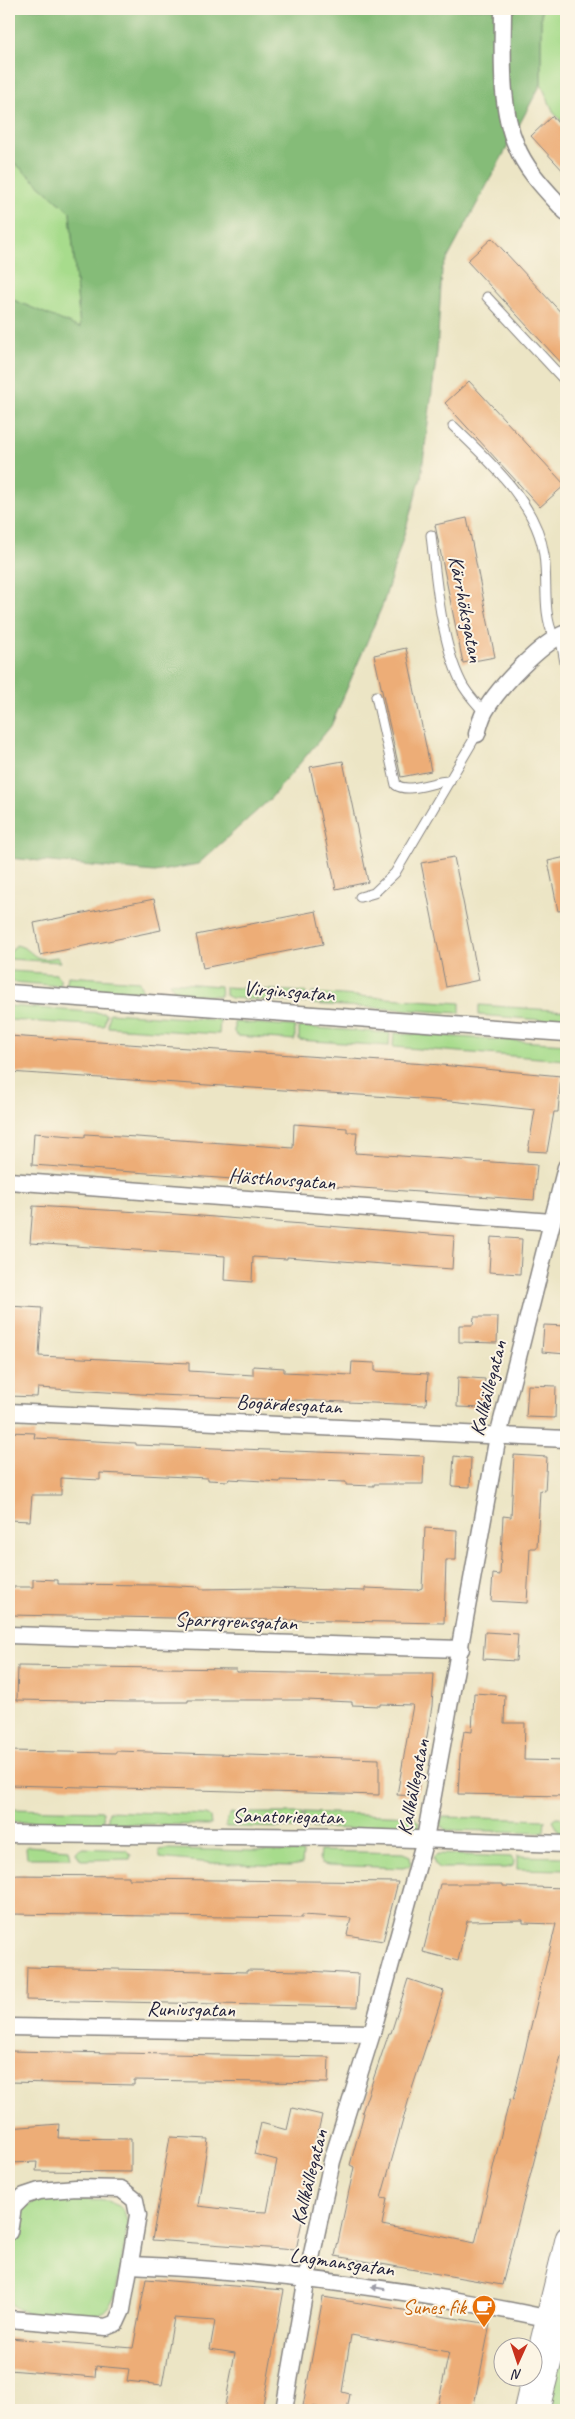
<svg xmlns="http://www.w3.org/2000/svg" width="575" height="2419" font-family="Caveat,sans-serif">
  <rect width="100%" height="100%" fill="#fcf5e5"/>
  <filter id="ink" filterUnits="userSpaceOnUse"><feTurbulence type="fractalNoise" baseFrequency=".02" numOctaves="2"/><feDisplacementMap in="SourceGraphic" scale="10" xChannelSelector="R" yChannelSelector="G"/><feConvolveMatrix kernelMatrix="1 2 1 2 8 2 1 2 1" color-interpolation-filters="sRGB"/></filter>
  <filter id="wash" filterUnits="userSpaceOnUse"><feTurbulence type="fractalNoise" baseFrequency=".0096" numOctaves="4" result="noise"/><feDisplacementMap in="SourceGraphic" scale="20" xChannelSelector="R" yChannelSelector="G"/><feGaussianBlur stdDeviation="1.12" result="paint"/><feColorMatrix in="noise" values="0 0 0 0 0 0 0 0 0 0 0 0 0 0 0 0 0 1.4 0 .05"/><feComposite in="paint" operator="in"/></filter>
  <g filter="url(#wash)">
    <rect width="100%" height="100%" fill="#ece5c5"/>
    <g fill="#a7dc8c" stroke="#647f64">
      <path d="M541,9h25v117l-12,-13 -13,-29z"/>
      <path d="M9,158l61,54 10,117 -71,-31z"/>
      <path d="M16,945c21,5 13,18 41,12l3,5 -51,-3v-5z"/>
      <path d="M11,971l45,3 4,5v7l-47,-4 -4,-9z"/>
      <path d="M68,976l71,5 4,11 -77,-5z"/>
      <path d="M170,982l50,4 1,10 -45,-2z"/>
      <path d="M225,987l81,5v11l-75,-5 -6,-3z"/>
      <path d="M312,993l148,10v10l-149,-9z"/>
      <path d="M479,1005l87,6v11l-87,-7z"/>
      <path d="M9,1006l94,7 3,1 -2,12 -95,-6z"/>
      <path d="M109,1013l111,7 -1,14 -111,-7z"/>
      <path d="M234,1022l59,4 2,1v13l-58,-4 -3,-4z"/>
      <path d="M299,1027l91,6 -1,13 -90,-6z"/>
      <path d="M394,1033l172,11v16l-173,-13z"/>
      <path d="M9,1809l94,2 1,12 -95,-1z"/>
      <path d="M109,1811l96,4 5,2 1,8 -104,-1z"/>
      <path d="M304,1812l109,4 6,7 -1,6 -4,1 -110,-2z"/>
      <path d="M231,1813h71v15l-76,-1 1,-8z"/>
      <path d="M443,1817l102,3 -1,11 -4,1 -94,-2 -7,-6z"/>
      <path d="M557,1818l9,1v14h-6l-7,-12z"/>
      <path d="M28,1846l41,3 2,9h-44l-1,-10z"/>
      <path d="M84,1848l42,2 5,5 -1,4 -49,1 -5,-7 2,-3z"/>
      <path d="M168,1849l129,3 6,1 -1,11 -12,2 -78,-3 -53,-5v-8z"/>
      <path d="M320,1851l83,2 7,3 1,7 -2,3 -6,2 -75,-3 -7,-2 -2,-5z"/>
      <path d="M438,1854l73,3 3,4 -1,5 -7,2h-67l-4,-3 -2,-8z"/>
      <path d="M517,1856l49,1v13l-49,-1z"/>
      <path d="M47,2198l60,3 12,5 5,5 4,13 -12,69c-3,7 -7,14 -13,19 -15,10 -82,6 -92,-8 -7,-9 3,-77 8,-88 5,-10 17,-16 28,-18z"/>
      <path d="M566,2328v82h-21z"/>
    </g>
    <path fill="#85bc78" stroke="#546f5a" d="M9,9h532v75l-99,185 -5,83 -16,126 -38,126 -52,122 -61,73 -72,65 -43,8 -146,-14v-560l71,30 -10,-116 -61,-54z"/>
    <g id="blocks">
      <g fill="#edad77">
        <path d="M552,116l14,16v42l-35,-38z"/>
        <path d="M492,238l74,80v50l-99,-107z"/>
        <path d="M469,381l96,104 -25,22 -95,-104z"/>
        <path d="M467,518l28,139 -32,6 -28,-138z"/>
        <path d="M406,648l25,123 -30,6 -27,-122z"/>
        <path d="M343,761l25,121 -32,7 -26,-122z"/>
        <path d="M454,857l25,123 -33,7 -25,-124z"/>
        <path d="M566,857v53l-8,1 -10,-50z"/>
        <path d="M154,899l7,31 -121,25 -6,-32z"/>
        <path d="M316,911l7,33 -120,24 -7,-33z"/>
        <path d="M9,1036l432,29 120,11 -3,36h-4l-7,40 -19,-1 7,-41 -84,-9 -442,-29z"/>
        <path d="M294,1124l53,4v4h10l-2,21 182,12 -3,35 -502,-35 2,-32 51,4v-3l52,3 156,11z"/>
        <path d="M33,1206l143,8 278,22 -2,33 -165,-12v2l-34,-2 -1,25 -28,-2 1,-24 -195,-13z"/>
        <path d="M491,1237l31,2 -2,35 -31,-2z"/>
        <path d="M9,1306l33,2 -3,48 150,7v8l64,4v-9l31,2v4l67,3 1,-13 23,1v8l53,3 -2,31 -269,-10 -119,-7 -1,9 -28,-1z"/>
        <path d="M474,1317h24l-1,26 -38,-1v-17h14z"/>
        <path d="M544,1325l22,1v28l-24,-2z"/>
        <path d="M458,1377l27,2 -2,29 -26,-1z"/>
        <path d="M528,1385l28,1 -1,32 -29,-1z"/>
        <path d="M9,1432l26,1 -1,5 102,5v2l288,11 -1,28h-49v2l-28,-1v-3l-66,-2v2l-51,-3 -1,2 -20,-1v-2l-108,-5v7l-39,-2v17h-29l-2,26 -21,-1z"/>
        <path d="M514,1455l33,2 -2,34 -5,-1 -3,58h-7l-3,55 -36,-2 2,-27 7,1 3,-59 8,1z"/>
        <path d="M454,1456l17,2 -1,29 -18,-1z"/>
        <path d="M425,1528l32,2 -1,30h-10l-2,63 -435,-8v-28h24v-8l25,1v4l96,1 46,2v2l69,-1 96,3v-3l52,2 5,-2z"/>
        <path d="M485,1632l33,2 -2,27 -33,-2z"/>
        <path d="M18,1666l218,3v3l116,2h82l-2,32 -15,90 -20,-1 16,-90 -33,-1v2l-28,-1v-3l-46,-2h-118v2h-59l-112,-2z"/>
        <path d="M474,1693l31,2 -1,28h21l-1,37 42,1v35l-108,-2 2,-37 4,-26 8,1z"/>
        <path d="M9,1751l107,2v-2l263,8v36l-370,-10z"/>
        <path d="M9,1875l120,1v3l269,3 -15,59 -36,-6 4,-17 -49,-3v3l-293,-4z"/>
        <path d="M440,1884h63v2l63,2v149l-64,248 -167,-29 19,-89 -4,-2 14,-52 -2,-1 27,-79h2l17,-54 36,12 -34,104 -29,103 6,1 -5,26 93,18 29,-121 6,-23 3,1 43,-176 -33,-1v-3l-56,1 -9,40 -35,-9z"/>
        <path d="M27,1967l220,5v-2l61,1 51,3 -2,33 -331,-7z"/>
        <path d="M9,2051l320,6 -1,26 -194,-3v5l-125,-3z"/>
        <path d="M292,2108l30,7 -11,46 3,1 -18,88 -144,-10 18,-103 38,2 -10,67 43,5 26,1 10,-52 -23,-6 7,-31 26,7z"/>
        <path d="M59,2124l-1,14 73,1v33l-95,-1 1,-9 -28,1v-35z"/>
        <path d="M146,2279l138,11 -22,120h-38l11,-57 -25,-4 5,-28 -41,-3 -12,67 -35,-4 2,-12 -33,-3 -1,11 -86,-7v-32l124,10z"/>
        <path d="M323,2297l167,27 -17,86h-36l12,-58 -98,-17 -9,57 8,2 -3,16 -44,-4z"/>
      </g>
    </g>
  </g>
  <g filter="url(#ink)">
    <use href="#blocks" fill-opacity="0" stroke="#878480" stroke-width="1"/>
    <g fill="none" stroke-linecap="round" stroke-linejoin="round">
      <defs>
        <g id="service">
          <path d="M487,297l79,85"/>
          <path d="M453,426c35,34 84,77 91,129 4,27 -2,58 10,82"/>
          <path d="M431,535c5,44 10,107 30,147 5,11 15,21 23,30"/>
          <path d="M560,635l6,33"/>
          <path d="M376,696l20,89c14,9 39,-5 54,-4"/>
          <path d="M360,897l14,-4 21,-20 82,-139"/>
        </g>
        <g id="minor">
          <path d="M503,9c0,42 -4,97 13,136 10,26 32,47 50,67"/>
          <path d="M477,734c2,-8 4,-16 8,-23 14,-24 56,-68 81,-78"/>
          <path d="M9,993l557,40"/>
          <path d="M9,1181l543,41"/>
          <path d="M9,1412l557,27"/>
          <path d="M9,1635l452,14"/>
          <path d="M9,1834l343,3 214,7"/>
          <path d="M9,2027l363,6"/>
          <path d="M9,2232l4,-25 11,-11 15,-5 37,-3 45,1 14,11 3,15 -16,95 -6,13 -10,4 -97,-8"/>
          <path d="M130,2265c141,6 278,24 416,53"/>
          <path d="M284,2410l23,-133 25,-116 40,-128 53,-194 73,-403 68,-269"/>
        </g>
        <g id="tertiary">
          <path d="M532,2376l34,-139"/>
          <path d="M524,2410l8,-34"/>
          <path d="M539,2410l27,-105"/>
        </g>
      </defs>
      <use href="#service" stroke="#878480" stroke-width="11"/>
      <use href="#minor" stroke="#878480" stroke-width="19"/>
      <use href="#tertiary" stroke="#878480" stroke-width="22"/>
      <use href="#service" stroke="#fff" stroke-width="9"/>
      <use href="#minor" stroke="#fff" stroke-width="16"/>
      <use href="#tertiary" stroke="#fff" stroke-width="20"/>
    </g>
    <defs><path id="oneway-solid" d="M-6-.8H1V-3.2L6.5 0L1 3.2V.8H-6Z" transform="scale(1.25)"/></defs>
    <use fill="#9c9ca7" href="#oneway-solid" transform="translate(378 2288) rotate(-171)"/>
  </g>
  <defs>
    <symbol id="cafe-pin" viewBox="-11 -11 22 30"><path d="M0 17L-7.5 6A9.5 9.5 0 1 1 7.5 6Z" fill="#e8710a" stroke="#fcf5e5"/><path d="M-5.5-4.5H6V0H3Q3 3.5 0 3.5H-2.5Q-5.5 3.5-5.5 0ZM3-3.2v2h1.7v-2ZM-6 4.5H4V6H-6Z" fill="#fff"/></symbol>
  </defs>
  <g fill-rule="evenodd">
    <use href="#cafe-pin" x="470" y="2293" width="28" height="38"/>
  </g>
  <g text-anchor="middle" dominant-baseline="central" stroke-width="4" stroke-linejoin="round" paint-order="stroke">
    <g font-size="21" fill="#22223b" stroke="#fcf5e5">
      <text transform="translate(466 609) rotate(79)">Kärrhöksgatan</text>
      <text transform="translate(289 991) rotate(4)">Virginsgatan</text>
      <text transform="translate(282 1179) rotate(4)">Hästhovsgatan</text>
      <text transform="translate(488 1388) rotate(-76)">Kallkällegatan</text>
      <text transform="translate(289 1404) rotate(3)">Bogärdesgatan</text>
      <text transform="translate(236 1621) rotate(2)">Sparrgrensgatan</text>
      <text transform="translate(413 1787) rotate(-79)">Kallkällegatan</text>
      <text transform="translate(288 1816) rotate(1)">Sanatoriegatan</text>
      <text transform="translate(191 2009) rotate(1)">Runiusgatan</text>
      <text transform="translate(309 2177) rotate(-76)">Kallkällegatan</text>
      <text transform="translate(342 2262) rotate(8)">Lagmansgatan</text>
    </g>
    <g font-size="21" fill="#c56008" stroke="#fcf5e5" text-anchor="end">
      <text x="466" y="2307">Sunes fik</text>
    </g>
  </g>
  <rect width="575" height="2419" fill="none" stroke="#fcf5e5" stroke-width="30"/>
  <g transform="translate(518 2362) rotate(183)"><circle r="24" fill="#fcf5e5" stroke="#a5a1a1"/>
  <path d="M0-4L9 19L0 12L-9 19Z" fill="#c8321e"/>
  <text y="-8" font-size="14" font-weight="bold" text-anchor="middle" fill="#22223b">N</text>
  </g>
</svg>
